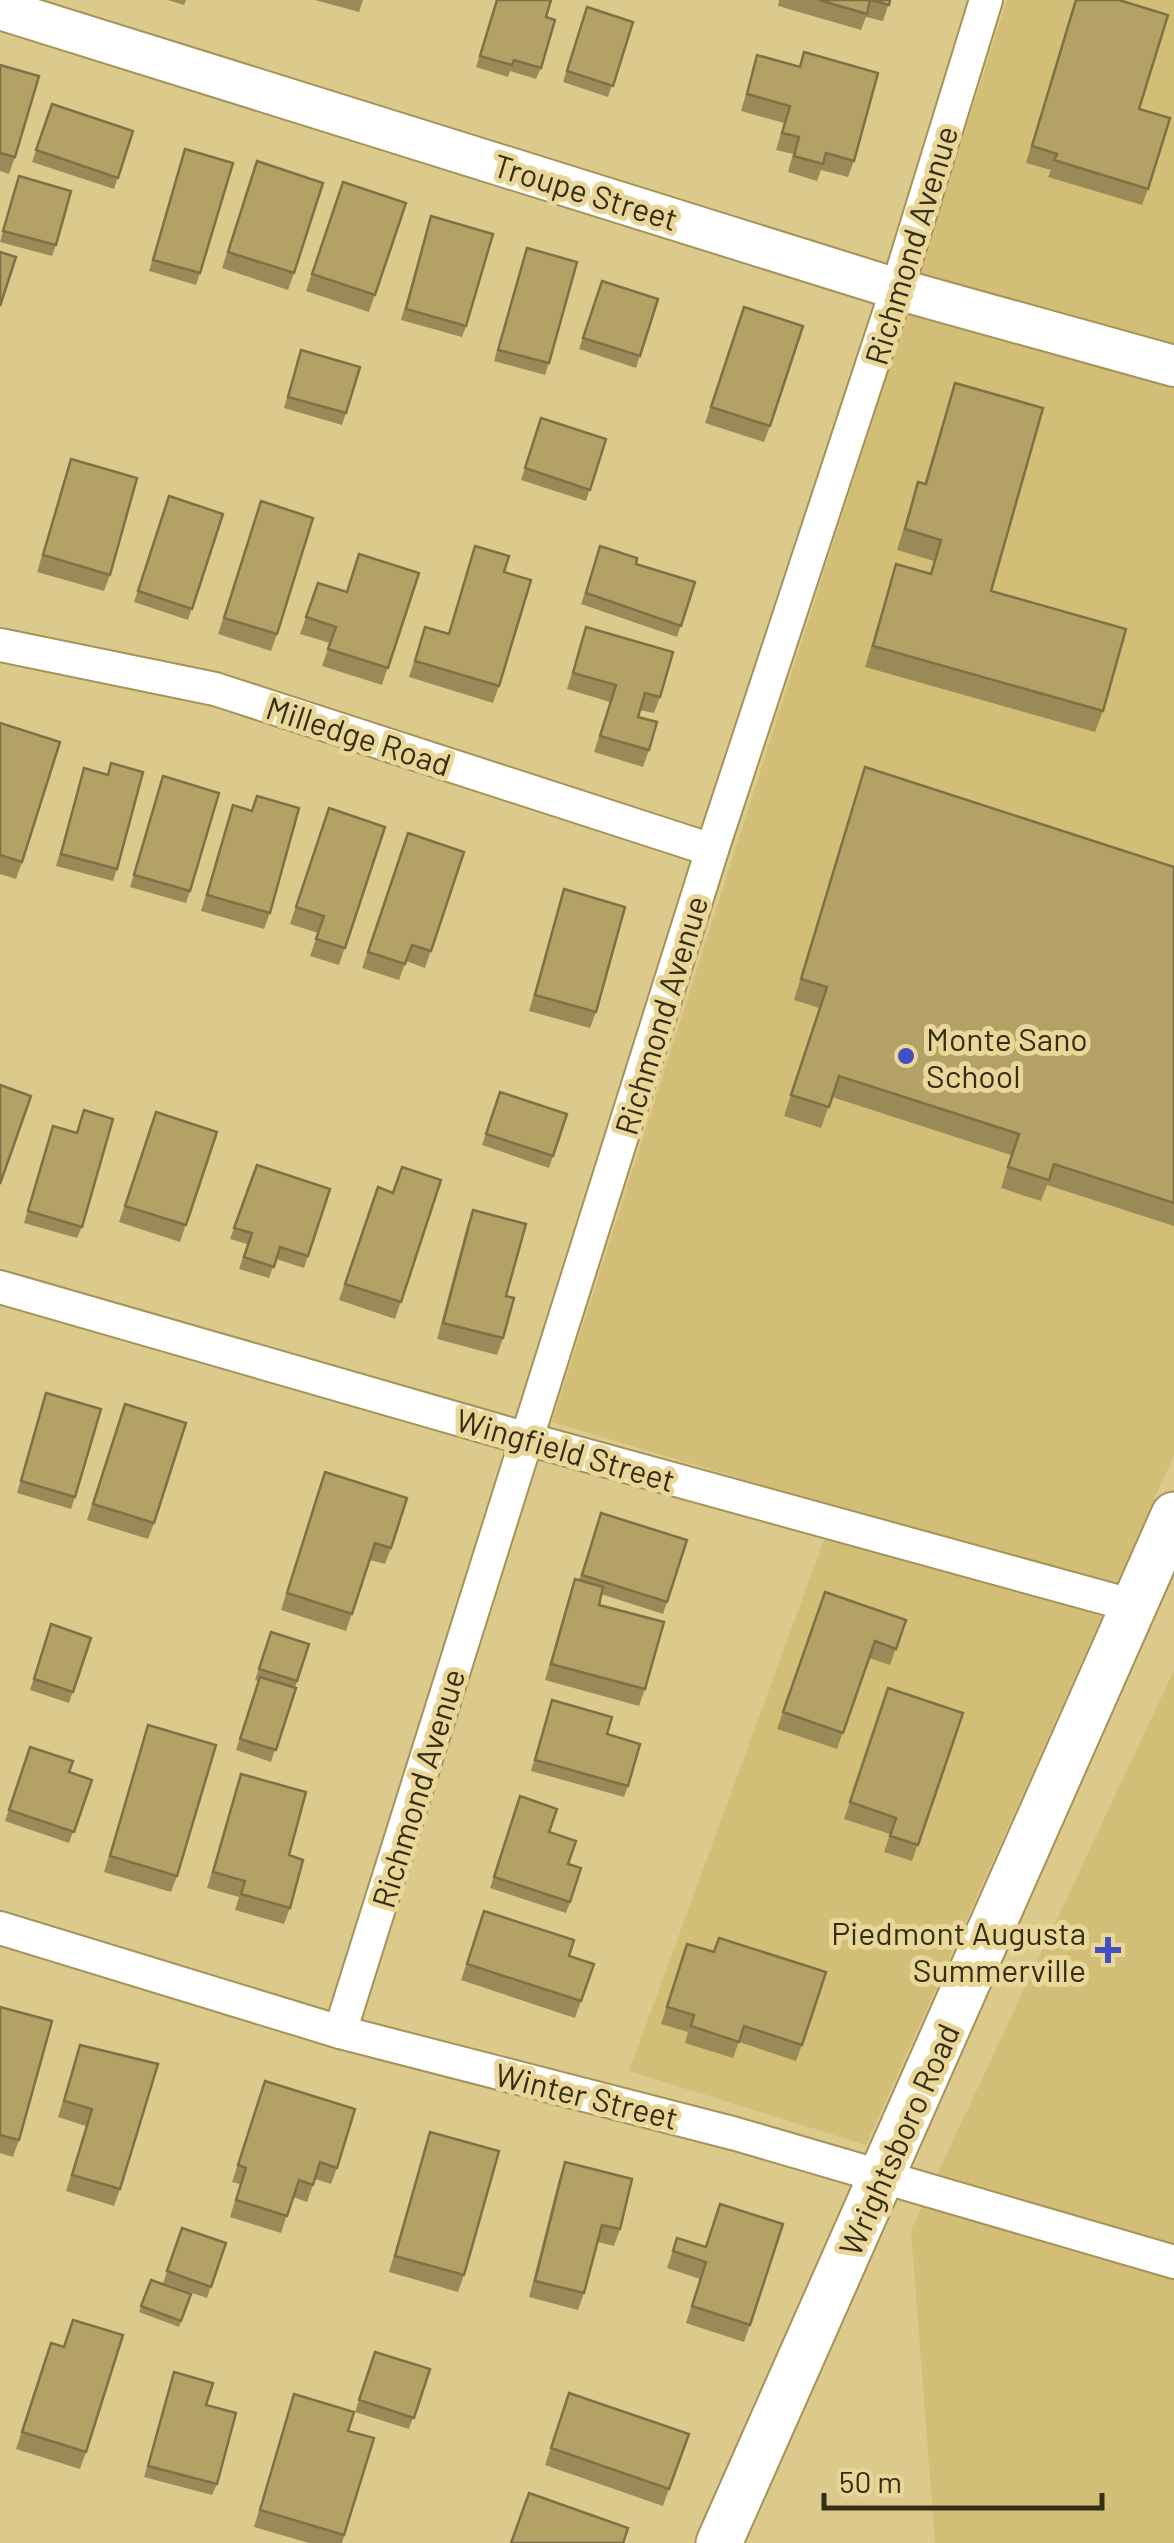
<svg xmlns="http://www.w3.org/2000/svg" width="1174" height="2543" font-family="Barlow,sans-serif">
  <rect width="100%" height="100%" fill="#dcca8c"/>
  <g fill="#d3be78">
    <path d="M1007,0h167v1455l-308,690 -237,-74 207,-564 -284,-85z"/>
    <path d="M1174,1670v873h-239l-24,-313z"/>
  </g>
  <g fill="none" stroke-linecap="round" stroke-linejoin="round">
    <defs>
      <g id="minor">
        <path d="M0,645l215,44 497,161"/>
        <path d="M0,1287l527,152 607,167"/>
        <path d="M0,1928l340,104 396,102 438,128"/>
        <path d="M340,2032l372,-1182 185,-561 89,-289"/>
      </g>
      <path id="tertiary" d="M0,9l897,280 277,77"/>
      <path id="secondary" d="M719,2543l455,-1028"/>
    </defs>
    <use href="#minor" stroke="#a59357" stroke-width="36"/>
    <use href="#tertiary" stroke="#a59357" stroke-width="44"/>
    <use href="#secondary" stroke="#a59357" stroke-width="49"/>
    <use href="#minor" stroke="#fff" stroke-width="32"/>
    <use href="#tertiary" stroke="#fff" stroke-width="40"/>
    <use href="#secondary" stroke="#fff" stroke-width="45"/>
  </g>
  <g fill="#9a8a57">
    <path d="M168,0h18l-2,5z"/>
    <path d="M315,0h48l-4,12z"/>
    <path d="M497,0l49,17 -5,51 -5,11 -26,-8 -2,6 -32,-10z"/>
    <path d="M779,0h111l-7,21 -17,-4 -5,13 -83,-24z"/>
    <path d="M1075,0l64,109 9,80 -6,16 -94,-28 3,-7 -25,-7z"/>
    <path d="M587,7l46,15 -25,75 -45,-15z"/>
    <path d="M804,52l50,109 -6,16 -27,-7 -4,11 -29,-9 5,-18 -17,-4 8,-27 -43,-12 16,-56 42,12z"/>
    <path d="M0,65l15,92 -6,17 -9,-3z"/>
    <path d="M52,104l81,27 -19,58 -82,-27z"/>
    <path d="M185,149l15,124 -4,12 -47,-14z"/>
    <path d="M19,176l37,69 -4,11 -52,-14z"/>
    <path d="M251,178l43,95 -6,17 -66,-22z"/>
    <path d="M343,182l63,21 -37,109 -63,-21z"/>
    <path d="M431,216l35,110 -4,11 -61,-17z"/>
    <path d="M527,248l22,115 -4,12 -51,-14z"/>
    <path d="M602,281l56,18 -22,69 -57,-19z"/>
    <path d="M744,307l26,119 -6,16 -59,-19z"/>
    <path d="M301,350l45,63 -4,12 -58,-17z"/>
    <path d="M955,383l36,208 112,120 -8,21 -230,-65 31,-103 34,10 4,-13 -37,-11 21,-68 6,2z"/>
    <path d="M541,418l65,21 -20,62 -65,-21z"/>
    <path d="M71,459l39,116 -6,16 -67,-19z"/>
    <path d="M169,496l54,18 -35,106 -54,-18z"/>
    <path d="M261,501l16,133 -6,17 -53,-17z"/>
    <path d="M475,546l29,26 -5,114 -6,17 -84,-26 16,-50 23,7z"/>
    <path d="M600,546l36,18 59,18 -18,55 -96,-33z"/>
    <path d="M419,573l-37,112 -60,-19 8,-23 -30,-9 18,-51 28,9z"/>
    <path d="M586,627l74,70 -6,16 -14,-3 -2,7 11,33 -6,17 -49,-15 16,-50 -43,-13z"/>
    <path d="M0,723l22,139 -6,17 -16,-5z"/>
    <path d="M111,763l6,106 -4,12 -57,-15 28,-98 23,7z"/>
    <path d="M865,767l309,100v359l-127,-41 -6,16 -40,-13 10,-33 -179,-58 -11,31 -37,-12 35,-108 -25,-8z"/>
    <path d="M163,776l27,115 -4,12 -56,-16z"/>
    <path d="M257,796l13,117 -6,16 -63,-18 32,-106 19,6z"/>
    <path d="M329,808l56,19 -46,138 -29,-9 8,-23 -28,-9z"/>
    <path d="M408,833l56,19 -39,116 -19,-7 -7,19 -37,-12z"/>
    <path d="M564,889l32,123 -6,16 -61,-17z"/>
    <path d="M500,1092l67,22 -18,54 -67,-23z"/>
    <path d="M156,1112l61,20 -37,110 -61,-20z"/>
    <path d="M49,1137l33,90 -5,11 -53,-15z"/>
    <path d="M257,1165l73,24 -26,79 -28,-9 -7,19 -30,-9 8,-25 -17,-5z"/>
    <path d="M441,1180l-46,139 -56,-19 39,-113 15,6z"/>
    <path d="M473,1210l30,128 -6,17 -60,-16 30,-113z"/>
    <path d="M46,1393l29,104 -4,12 -54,-16z"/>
    <path d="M119,1420l35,103 -6,16 -61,-19z"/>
    <path d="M319,1489l72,59 -6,16 -15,-4 -24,71 -65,-21z"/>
    <path d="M601,1513l66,89 -4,12 -62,-20 -2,11 46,84 -6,17 -94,-26 24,-84 6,-17 4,1z"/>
    <path d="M825,1592l81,28 -16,45 -21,-7 -32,91 -60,-20z"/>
    <path d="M51,1624l40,14 -22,65 -39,-13z"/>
    <path d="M271,1632l38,12 -38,118 -35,-12 22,-69 -3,-1z"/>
    <path d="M888,1688l75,25 -51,148 -28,-9 6,-18 -46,-15z"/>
    <path d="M552,1700l55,34 21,52 -4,11 -93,-26z"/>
    <path d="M148,1725l29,151 -6,16 -67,-20z"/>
    <path d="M30,1747l39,25 23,8 -23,63 -64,-22z"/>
    <path d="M241,1774l49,134 -6,16 -49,-14 4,-13 -32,-9z"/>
    <path d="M520,1796l29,36 19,32 2,38 -4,11 -76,-25z"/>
    <path d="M484,1911l85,45 25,8 -19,54 -114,-38z"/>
    <path d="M681,1960l121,85 -6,16 -57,-19 -6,16 -48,-15 3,-11 -27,-8z"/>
    <path d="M0,2007l19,133 -6,17 -13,-4z"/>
    <path d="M80,2045l40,144 -6,17 -48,-15 20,-65 -28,-9z"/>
    <path d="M265,2081l72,87 -6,16 -16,-5 -8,23 -14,-5 -12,36 -51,-16 10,-33 -8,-2z"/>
    <path d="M430,2132l34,143 -6,17 -69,-20z"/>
    <path d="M565,2162l55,67 -6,17 -16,-4 -14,51 -6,17 -49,-13 30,-118z"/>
    <path d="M182,2228l44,15 -19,55 -44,-15z"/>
    <path d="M677,2238l29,9 44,78 -6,17 -58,-19 14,-44 -33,-11z"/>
    <path d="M151,2280l40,14 -12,33 -40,-15z"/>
    <path d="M73,2320l13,132 -6,17 -64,-20 29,-90 19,-13z"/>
    <path d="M375,2352l55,17 -21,60 -54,-17z"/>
    <path d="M174,2372l32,33 11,79 -5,11 -68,-18z"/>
    <path d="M569,2393l100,96 -6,17 -118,-41z"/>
    <path d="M294,2394l54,37 26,7 -32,105h-33l-55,-16z"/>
  </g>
  <g fill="#b3a165" stroke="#7d7147" stroke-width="2.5">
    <path d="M497,0h54l-5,17 9,3 -14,48 -27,-8 -2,5 -32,-9z"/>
    <path d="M819,0h51l-3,14z"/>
    <path d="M871,0h19l-1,5z"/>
    <path d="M1076,0h43l49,15 -29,94 31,9 -22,71 -94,-29 3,-6 -25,-8z"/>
    <path d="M587,7l46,15 -20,64 -46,-15z"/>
    <path d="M804,52l74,21 -24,88 -28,-8 -3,11 -29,-8 5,-19 -17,-4 8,-27 -43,-12 10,-39 43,12z"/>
    <path d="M0,65l39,11 -24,81 -15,-4z"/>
    <path d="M52,104l81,27 -15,47 -82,-28z"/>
    <path d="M185,149l48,14 -33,110 -47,-13z"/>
    <path d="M257,161l66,22 -29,90 -66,-21z"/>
    <path d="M19,176l52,15 -15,54 -53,-14z"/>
    <path d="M343,182l63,21 -31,92 -63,-21z"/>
    <path d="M431,216l62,18 -27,92 -60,-17z"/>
    <path d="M527,248l50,14 -28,101 -51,-13z"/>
    <path d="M0,252l16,5 -16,49z"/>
    <path d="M602,281l56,18 -18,57 -57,-18z"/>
    <path d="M744,307l59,19 -33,100 -59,-19z"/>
    <path d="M301,350l59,17 -14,46 -58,-16z"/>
    <path d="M955,383l88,25 -52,183 135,38 -23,82 -230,-65 23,-82 35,10 10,-34 -36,-11 13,-47 8,2z"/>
    <path d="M541,418l65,21 -16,51 -65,-22z"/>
    <path d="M71,459l66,19 -27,97 -67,-20z"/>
    <path d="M169,496l54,18 -31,95 -54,-18z"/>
    <path d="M261,501l52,17 -36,116 -53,-16z"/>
    <path d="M475,546l34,10 -5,16 27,8 -32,106 -84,-25 10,-34 24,7z"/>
    <path d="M600,546l37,12 -1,6 59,18 -14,44 -95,-33z"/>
    <path d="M359,554l60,19 -31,95 -60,-19 8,-22 -30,-10 12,-34 29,9z"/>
    <path d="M586,627l87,25 -13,45 -15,-4 -7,24 19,5 -8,28 -49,-14 16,-51 -43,-12z"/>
    <path d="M0,723l60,19 -38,120 -22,-7z"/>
    <path d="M111,763l32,9 -26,97 -56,-15 23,-86 24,7z"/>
    <path d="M865,767l309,100v336l-120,-39 -5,16 -41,-13 11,-33 -180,-58 -10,31 -38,-12 36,-108 -26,-8z"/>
    <path d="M163,776l56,17 -29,98 -56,-16z"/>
    <path d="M257,796l42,12 -29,105 -63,-18 26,-90 19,6z"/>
    <path d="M329,808l56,19 -40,121 -29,-9 8,-23 -28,-9z"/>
    <path d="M408,833l56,19 -33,99 -19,-6 -7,19 -37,-12z"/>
    <path d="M564,889l61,18 -29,105 -61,-17z"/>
    <path d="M0,1085l31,11 -31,88z"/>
    <path d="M500,1092l67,22 -14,42 -67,-22z"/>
    <path d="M84,1110l29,9 -31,108 -54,-16 25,-85 24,7z"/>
    <path d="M156,1112l61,20 -31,93 -61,-19z"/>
    <path d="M257,1165l73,24 -22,67 -28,-9 -6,20 -30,-10 8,-24 -18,-5z"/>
    <path d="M402,1167l39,13 -40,122 -56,-18 33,-97 15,6z"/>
    <path d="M473,1210l53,14 -20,72 8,2 -11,40 -60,-15z"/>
    <path d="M46,1393l55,16 -26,88 -54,-16z"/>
    <path d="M125,1404l61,19 -32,100 -61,-19z"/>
    <path d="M325,1472l82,26 -16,50 -16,-5 -23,71 -65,-21z"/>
    <path d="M601,1513l86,27 -20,62 -85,-27z"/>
    <path d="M575,1579l28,8 -4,18 65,17 -19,67 -94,-25z"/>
    <path d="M825,1592l81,28 -10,29 -21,-8 -32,92 -60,-21z"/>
    <path d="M51,1624l40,14 -18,54 -39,-13z"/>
    <path d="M271,1632l38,12 -12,37 -38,-12z"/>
    <path d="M260,1677l36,11 -20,62 -36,-11z"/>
    <path d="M888,1688l75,25 -45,132 -28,-9 6,-18 -46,-16z"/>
    <path d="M552,1700l60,17 -5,17 33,10 -12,42 -93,-26z"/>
    <path d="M148,1725l68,20 -39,131 -67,-20z"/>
    <path d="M30,1747l43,14 -4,11 23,8 -18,52 -65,-22z"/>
    <path d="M241,1774l65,18 -17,63 14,5 -13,48 -49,-14 4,-13 -32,-9z"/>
    <path d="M520,1796l37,13 -8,23 27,9 -8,23 13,4 -11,34 -76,-25z"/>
    <path d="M484,1911l90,29 -5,16 25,8 -13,37 -114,-37z"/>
    <path d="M719,1938l107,34 -24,73 -58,-19 -5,16 -48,-16 3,-11 -27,-8 20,-63 27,8z"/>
    <path d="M0,2007l52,14 -33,119 -19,-5z"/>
    <path d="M80,2045l78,19 -38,125 -48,-14 20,-66 -28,-8z"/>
    <path d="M265,2081l90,28 -18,59 -17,-6 -7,23 -14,-5 -12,36 -51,-16 10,-32 -8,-3z"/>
    <path d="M430,2132l69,19 -35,124 -69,-19z"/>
    <path d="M565,2162l67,17 -12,50 -18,-4 -18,68 -49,-12z"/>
    <path d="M720,2204l63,20 -33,101 -58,-19 14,-44 -33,-11 4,-13 29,9z"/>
    <path d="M182,2228l44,15 -15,44 -44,-16z"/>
    <path d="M151,2280l40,14 -10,27 -40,-15z"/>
    <path d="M73,2320l50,15 -37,117 -64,-20 29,-89 13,4z"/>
    <path d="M375,2352l55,17 -16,49 -55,-18z"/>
    <path d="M174,2372l39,11 -7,22 30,8 -19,71 -69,-18z"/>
    <path d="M569,2393l120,41 -20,55 -118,-41z"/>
    <path d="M294,2394l60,18 -6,19 26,7 -30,97 -84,-25z"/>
    <path d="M529,2493l99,35 -5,15h-112z"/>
  </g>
  <g fill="#444fc4" stroke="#e9d799" stroke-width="4">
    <circle cx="906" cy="1056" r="10"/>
    <path d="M1103 1935h10v10h10v10h-10v10h-10v-10h-10v-10h10z"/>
  </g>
  <g text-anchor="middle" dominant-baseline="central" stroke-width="10" stroke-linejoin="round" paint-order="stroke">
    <g font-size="32" fill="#352e15" stroke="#e9d799">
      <text transform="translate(586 191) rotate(17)">Troupe Street</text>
      <text transform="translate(910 245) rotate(-73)">Richmond Avenue</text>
      <text transform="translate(359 735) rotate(18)">Milledge Road</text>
      <text transform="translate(660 1015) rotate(-73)">Richmond Avenue</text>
      <text transform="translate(566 1449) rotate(16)">Wingfield Street</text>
      <text transform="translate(417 1788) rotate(-73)">Richmond Avenue</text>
      <text transform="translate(587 2095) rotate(14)">Winter Street</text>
      <text transform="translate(898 2139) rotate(-66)">Wrightsboro Road</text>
    </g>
    <g font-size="32" fill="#352e15" stroke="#e9d799" text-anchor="start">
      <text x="926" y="1038">Monte Sano<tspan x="926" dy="37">School</tspan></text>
      <text x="1086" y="1932" text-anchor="end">Piedmont Augusta<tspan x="1086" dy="37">Summerville</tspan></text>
    </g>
  </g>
  <path d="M824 2493v15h278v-15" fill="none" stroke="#352e15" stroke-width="5"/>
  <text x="839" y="2493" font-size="30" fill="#352e15" stroke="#e9d799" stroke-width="8" paint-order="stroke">50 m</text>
</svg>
